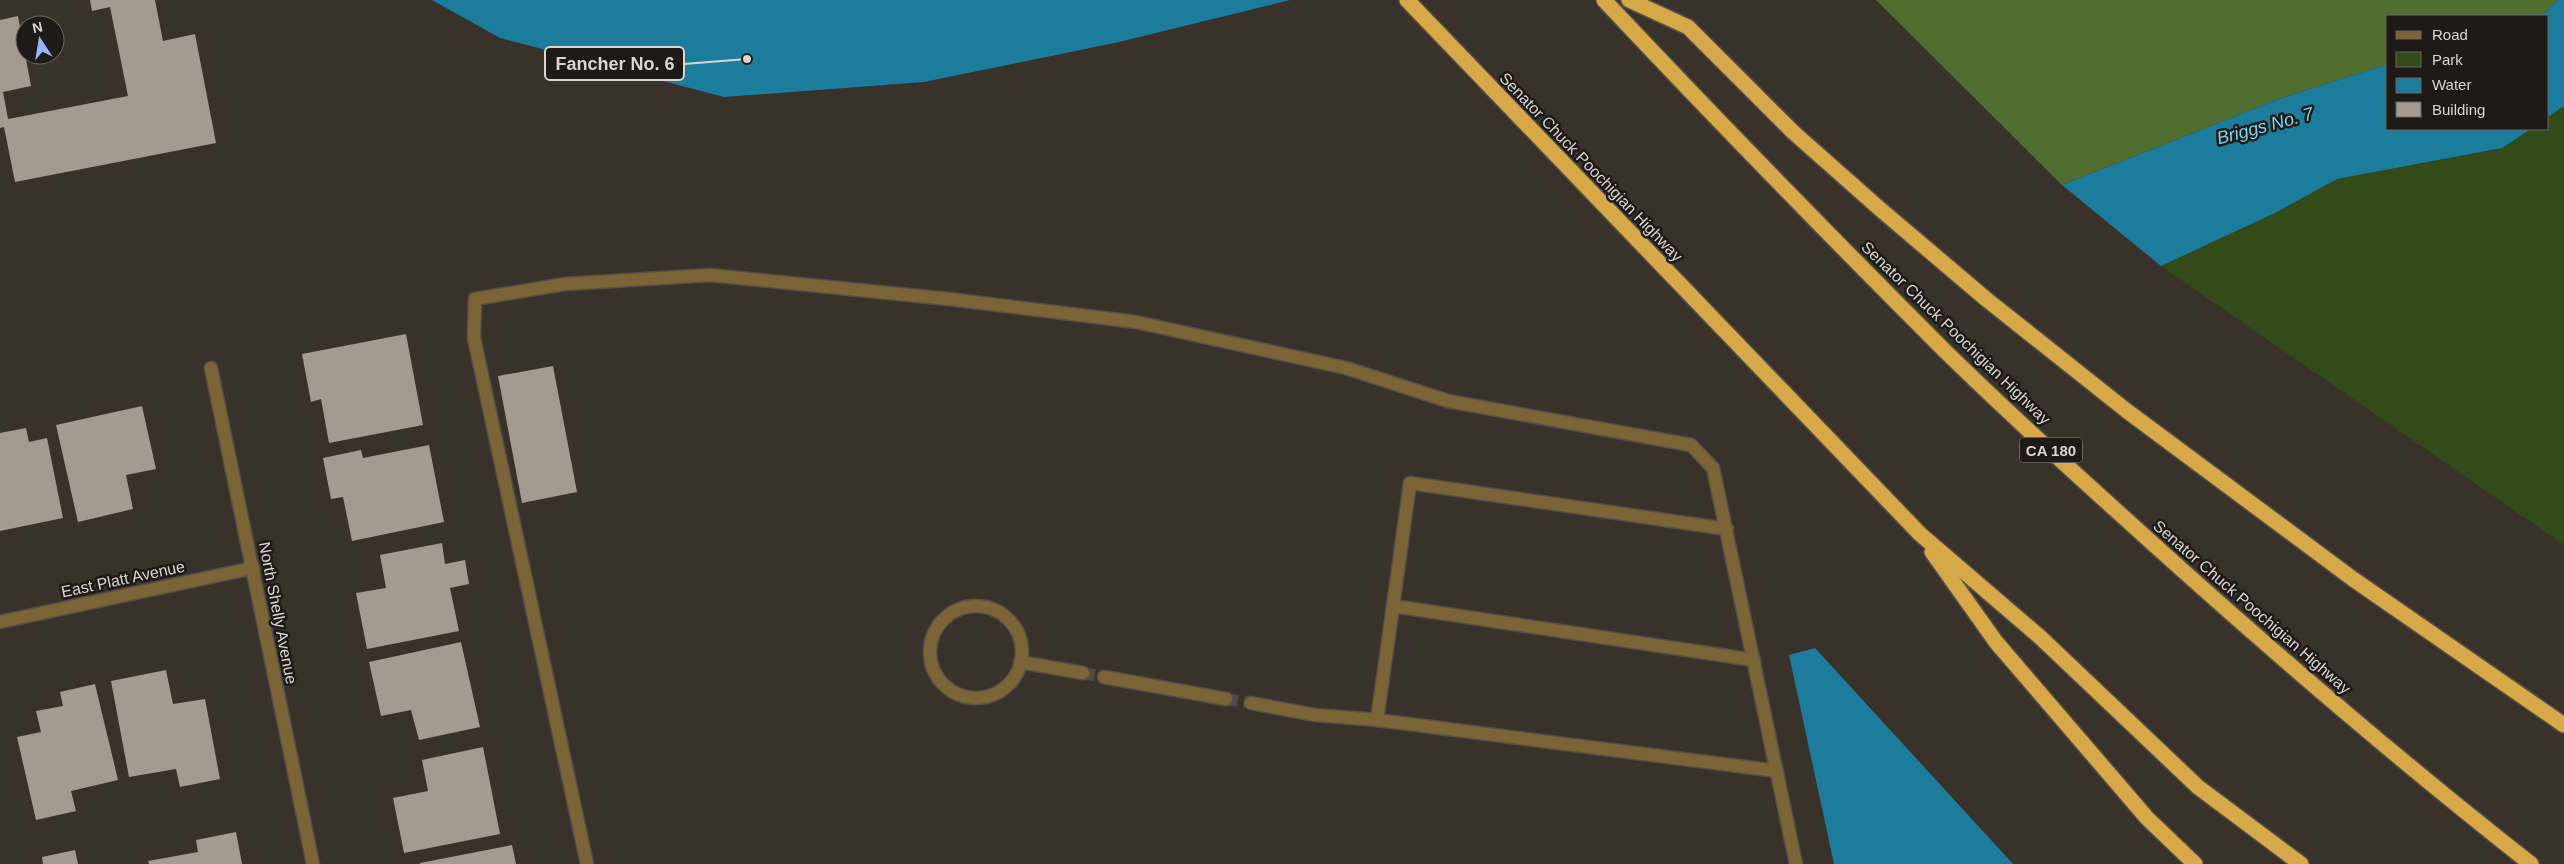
<svg xmlns="http://www.w3.org/2000/svg" width="2564" height="864" font-family="Helvetica,sans-serif">
  <rect width="100%" height="100%" fill="#39322a"/>
  <path fill="#334a19" d="M2564,106v439l-403,-279 114,-53 62,-34 165,-31 29,-19h17v-12z"/>
  <path fill="#4f6e30" d="M1876,0h682l-15,14 -6,2h-149v48l-109,35 -217,86z"/>
  <g fill="#1c7c9c">
    <path d="M432,0h858l-171,42 -195,40 -200,15 -224,-59z"/>
    <path d="M2558,0h6v106l-16,11v-101h-11l6,-2z"/>
    <path d="M2388,64v65h143l-29,19 -165,31 -62,34 -114,53 -99,-81 217,-86z"/>
    <path d="M1815,648l198,216h-179l-45,-209z"/>
  </g>
  <g fill="#a39a92">
    <path d="M90,0h65l8,41 32,-7 21,109 -201,39 -11,-55 -4,1v-108l18,-4 13,70 -28,6 5,27 120,-23 -18,-89 -18,4z"/>
    <path d="M406,334l17,91 -94,18 -8,-44 -10,3 -9,-48z"/>
    <path d="M553,366l24,126 -55,11 -24,-127z"/>
    <path d="M142,406l14,63 -30,6 7,34 -55,13 -22,-97z"/>
    <path d="M26,428l3,14 18,-4 16,80 -63,13v-98z"/>
    <path d="M429,445l15,77 -92,19 -9,-44 -12,2 -8,-41 38,-8 2,8z"/>
    <path d="M442,543l3,21 20,-4 4,24 -19,4 9,43 -92,18 -11,-56 30,-5 -6,-33z"/>
    <path d="M461,642l19,85 -61,13 -8,-30 -30,6 -12,-54z"/>
    <path d="M166,670l7,34 32,-5 15,80 -40,8 -4,-18 -47,8 -18,-96z"/>
    <path d="M95,684l23,96 -47,11 5,20 -40,9 -19,-83 24,-5 -5,-21 27,-5 -3,-14z"/>
    <path d="M483,747l17,87 -96,19 -11,-55 35,-7 -6,-31z"/>
    <path d="M236,832l6,32h-93l-1,-3 50,-9 -2,-12z"/>
    <path d="M512,845l4,19h-96v-1z"/>
    <path d="M75,850l3,14h-35l-1,-7z"/>
  </g>
  <g fill="none" stroke-linecap="round" stroke-linejoin="round">
    <g stroke="#514a43" stroke-width="12" stroke-dasharray="12 6" stroke-linecap="butt">
      <path d="M1083,673l21,4"/>
      <path d="M1226,699l25,4"/>
    </g>
    <defs>
      <g id="minor">
        <path d="M211,368l102,496"/>
        <path d="M1727,529l-317,-46 -17,123 361,54"/>
        <path d="M1393,606l-16,114 400,51"/>
        <circle cx="976" cy="652" r="46"/>
        <path d="M0,622l253,-54"/>
        <path d="M1020,662l63,11"/>
        <path d="M1104,677l122,22"/>
        <path d="M1251,703l64,12 62,5"/>
        <path d="M587,864l-113,-526 1,-39 90,-15 145,-9 239,24 187,23 210,46 102,33 243,44 22,23 83,396"/>
      </g>
      <g id="highway">
        <path d="M1407,0l513,534 120,103 158,150 103,77"/>
        <path d="M1604,0c112,119 226,236 342,352 76,74 155,145 234,216 114,102 230,201 351,296"/>
        <path d="M1629,0l59,27 105,105 87,77 106,90 141,112 226,168 211,146"/>
        <path d="M1932,552l64,90 151,176 48,46"/>
      </g>
    </defs>
    <use href="#minor" stroke="#564f48" stroke-width="15"/>
    <use href="#highway" stroke="#564f48" stroke-width="18"/>
    <use href="#minor" stroke="#7b6436" stroke-width="12"/>
    <use href="#highway" stroke="#d6a847" stroke-width="15"/>
  </g>
  <g text-anchor="middle" dominant-baseline="central" stroke-width="5" stroke-linejoin="round" paint-order="stroke">
    <rect fill="#1e1a17" stroke="#a19d98" stroke-width="1" x="2020" y="437.5" width="62" height="25" rx="4"/>
    <g font-size="15" font-weight="bold" fill="#d9d5d0">
      <text x="2051" y="450">CA 180</text>
    </g>
    <g font-size="16" fill="#d9d5d0" stroke="#1e1a17">
      <text transform="translate(1591 167) rotate(46)">Senator Chuck Poochigian Highway</text>
      <text transform="translate(1956 333) rotate(44)">Senator Chuck Poochigian Highway</text>
      <text transform="translate(123 579) rotate(-12)">East Platt Avenue</text>
      <text transform="translate(2252 607) rotate(41)">Senator Chuck Poochigian Highway</text>
      <text transform="translate(278 613) rotate(79)">North Shelly Avenue</text>
    </g>
    <g font-size="18" font-style="italic" fill="#79d5f9" stroke="#1e1a17">
      <text transform="translate(2265 126) rotate(-15)">Briggs No. 7</text>
    </g>
  </g>
  <path fill="none" stroke="#d9d5d0" stroke-width="2" d="M747 59L684 64"/>
  <circle fill="#d9d5d0" stroke="#1e1a17" stroke-width="2" cx="747" cy="59" r="5"/>
  <rect fill="#1e1a17" stroke="#d9d5d0" stroke-width="2" x="545" y="47" width="139" height="33" rx="5"/>
  <g font-size="18" text-anchor="middle" font-weight="bold" fill="#d9d5d0">
    <text x="615" y="70">Fancher No. 6</text>
  </g>
  <rect x="2386" y="15" width="162" height="115" fill="#1e1a17" stroke="#696561"/>
  <rect x="2396" y="31" width="25" height="8" fill="#7b6436" stroke="#696561"/>
  <text x="2432" y="40" font-size="15" fill="#d9d5d0">Road</text>
  <rect x="2396" y="52" width="25" height="15" fill="#334a19" stroke="#696561"/>
  <text x="2432" y="65" font-size="15" fill="#d9d5d0">Park</text>
  <rect x="2396" y="78" width="25" height="15" fill="#1c7c9c" stroke="#696561"/>
  <text x="2432" y="90" font-size="15" fill="#d9d5d0">Water</text>
  <rect x="2396" y="102" width="25" height="15" fill="#a39a92" stroke="#696561"/>
  <text x="2432" y="115" font-size="15" fill="#d9d5d0">Building</text>
  <g transform="translate(40 40) rotate(348)"><circle r="24" fill="#1e1a17" stroke="#696561"/>
  <path d="M0-4L9 19L0 12L-9 19Z" fill="#99b5fd"/>
  <text y="-8" font-size="14" font-weight="bold" text-anchor="middle" fill="#d9d5d0">N</text>
  </g>
</svg>
